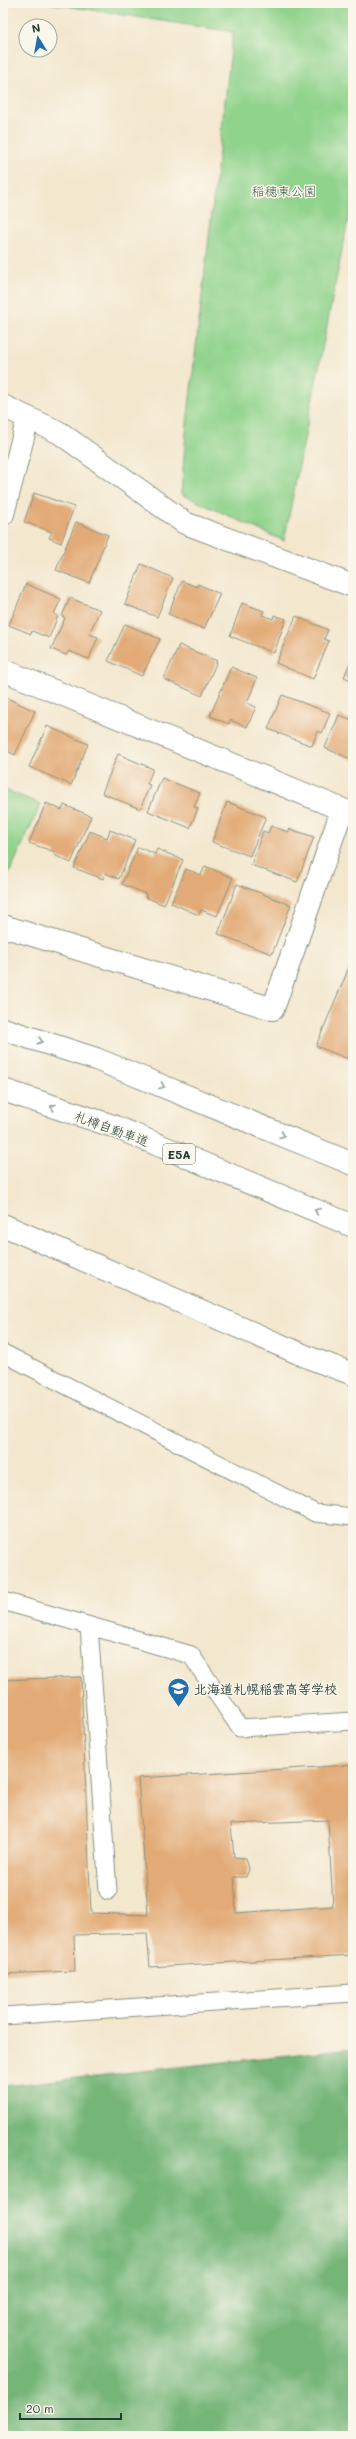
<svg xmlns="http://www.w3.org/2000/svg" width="356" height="2439" font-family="Mali,'Klee One',sans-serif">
  <rect width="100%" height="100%" fill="#fbf7ec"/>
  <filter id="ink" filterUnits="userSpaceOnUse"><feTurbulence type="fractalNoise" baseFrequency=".025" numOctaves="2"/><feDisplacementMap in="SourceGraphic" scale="8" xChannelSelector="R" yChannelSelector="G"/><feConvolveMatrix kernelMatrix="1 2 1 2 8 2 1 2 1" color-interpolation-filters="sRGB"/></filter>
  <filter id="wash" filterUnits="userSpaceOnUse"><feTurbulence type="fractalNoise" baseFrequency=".012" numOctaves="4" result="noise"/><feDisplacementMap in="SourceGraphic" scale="16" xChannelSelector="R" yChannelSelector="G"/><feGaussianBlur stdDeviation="0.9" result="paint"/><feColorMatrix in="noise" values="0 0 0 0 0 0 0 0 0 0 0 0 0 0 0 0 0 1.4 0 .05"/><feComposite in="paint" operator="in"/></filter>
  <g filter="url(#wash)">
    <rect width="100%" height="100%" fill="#f3e7ce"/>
    <g fill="#90d38c" stroke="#588860">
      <path d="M47,3h306v192l-69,346 -103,-47 5,-62 47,-400z"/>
      <path d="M3,789l38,15 -38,83z"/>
    </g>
    <path fill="#74b578" stroke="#4a7956" d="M353,2048v388h-350v-350z"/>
    <g id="blocks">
      <g fill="#e2aa76" fill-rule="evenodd">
        <path d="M34,493l40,14 -13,36 -12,-5 3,-6 -28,-10z"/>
        <path d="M76,522l32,13 -19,48 -33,-13z"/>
        <path d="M141,564l32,14 -16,39 -32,-13z"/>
        <path d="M182,581l15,6 1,-3 22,10 -16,35 -36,-15z"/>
        <path d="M26,584l35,15 -7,15 4,2 -9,22 -17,-7 -1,3 -22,-9z"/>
        <path d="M70,598l30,12 -11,24 9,3 -9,22 -20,-8 -3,4 -15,-6 14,-31 -3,-2z"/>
        <path d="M242,603l22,8 -2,4 11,4 1,-4 12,4 -12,34 -44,-17z"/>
        <path d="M296,616l32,14 -4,9 5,2 -16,38 -37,-16z"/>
        <path d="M125,624l35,15 -18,37 -34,-15z"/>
        <path d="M179,645l38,16 -15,35 -38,-17z"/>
        <path d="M353,655v26l-9,-4z"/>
        <path d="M231,667l26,11 -10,25 9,4 -9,20 -17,-7 -1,4 -19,-8z"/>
        <path d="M282,695l48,18 -8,20 -4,-2 -6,15 -44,-17z"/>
        <path d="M7,698l28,13 -20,44 -12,-6v-46z"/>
        <path d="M339,715l14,5v40l-28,-12z"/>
        <path d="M47,726l41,18 -17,41 -42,-18z"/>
        <path d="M118,754l35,15 -6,15 3,1 -10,24 -38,-16z"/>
        <path d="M162,778l38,15 -6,14 4,1 -8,20 -42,-17z"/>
        <path d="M227,802l39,15 -16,39 -38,-14z"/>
        <path d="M46,803l16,7 2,-5 27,11 -20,47 -17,-8 1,-3 -26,-9z"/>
        <path d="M271,826l17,6 2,-3 24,8 -17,45 -46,-17 12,-34 5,2z"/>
        <path d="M110,830l25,10 -16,39 -14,-6 -2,6 -29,-11 16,-37 17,7z"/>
        <path d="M138,847l17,7 2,-5 26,11 -19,45 -19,-8 1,-3 -24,-10z"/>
        <path d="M205,866l28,12 -16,38 -16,-6 -2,5 -28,-12 15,-34 15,6z"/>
        <path d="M237,884l54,21 -19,49 -54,-20z"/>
        <path d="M353,958v97l-2,5 -35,-14z"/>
        <path d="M81,1677l10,236 57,2 -10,-137 215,-13v190l-203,12 -3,-34 -73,2 1,36 -72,3v-294zM328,1820l5,86 -97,7 -2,-36h12l3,-8 -3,-11 -12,-1 -3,-33z"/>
      </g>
    </g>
  </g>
  <g filter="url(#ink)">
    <use href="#blocks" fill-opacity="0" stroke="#899281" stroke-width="1"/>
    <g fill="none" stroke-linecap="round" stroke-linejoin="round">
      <defs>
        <g id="lane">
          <path d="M3,1353l312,160 38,4"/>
          <path d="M3,1601l188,54 49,73 113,-7"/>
          <path d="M89,1626l19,265"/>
          <path d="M3,2016l350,-23"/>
        </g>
        <g id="street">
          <path d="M3,406l57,27 125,90 168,63"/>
          <path d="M3,514l25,-96"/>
          <path d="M3,670l350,144"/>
          <path d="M3,926l270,83 69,-199"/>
          <path d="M3,1225l307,133 43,16"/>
        </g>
        <g id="highway">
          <path d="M3,1029l93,30 257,105"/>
          <path d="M3,1090l110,36 240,100"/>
        </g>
      </defs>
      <use href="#lane" stroke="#899281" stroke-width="19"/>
      <use href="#street" stroke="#899281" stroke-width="24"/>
      <use href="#highway" stroke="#899281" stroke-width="24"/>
      <use href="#lane" stroke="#fff" stroke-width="17"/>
      <use href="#street" stroke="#fff" stroke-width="22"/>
      <use href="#highway" stroke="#fff" stroke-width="22"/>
    </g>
    <defs><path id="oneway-chevron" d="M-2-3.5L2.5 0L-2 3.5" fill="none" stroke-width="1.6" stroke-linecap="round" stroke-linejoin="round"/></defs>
    <g stroke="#8f9e9a">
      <use href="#oneway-chevron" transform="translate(40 1041) rotate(18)"/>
      <use href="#oneway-chevron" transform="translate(162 1086) rotate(22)"/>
      <use href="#oneway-chevron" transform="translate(53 1107) rotate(-162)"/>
      <use href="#oneway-chevron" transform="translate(282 1135) rotate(22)"/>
      <use href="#oneway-chevron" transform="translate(317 1211) rotate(-157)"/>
    </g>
  </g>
  <defs>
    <symbol id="school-pin" viewBox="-11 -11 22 30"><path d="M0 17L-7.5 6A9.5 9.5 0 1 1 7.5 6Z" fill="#1f6fb2" stroke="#fbf7ec"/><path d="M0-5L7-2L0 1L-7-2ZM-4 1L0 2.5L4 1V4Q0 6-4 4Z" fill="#fff"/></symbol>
  </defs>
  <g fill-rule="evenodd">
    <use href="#school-pin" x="166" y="1676" width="25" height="34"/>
  </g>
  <g text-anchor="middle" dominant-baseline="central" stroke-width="3" stroke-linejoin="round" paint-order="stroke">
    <rect fill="#fbf7ec" stroke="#61756b" stroke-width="1" x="163" y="1144" width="32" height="20" rx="3"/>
    <g font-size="12" font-weight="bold" fill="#1f3d34">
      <text x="179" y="1154">E5A</text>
    </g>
    <g font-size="13" fill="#365b46" stroke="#fbf7ec">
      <text x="284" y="190">稲穂東公園</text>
    </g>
    <g font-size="13" fill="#1f3d34" stroke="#fbf7ec">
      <text transform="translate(112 1128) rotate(20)">札樽自動車道</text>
    </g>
    <g font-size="13" font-weight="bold" fill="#1f3d34" stroke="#fbf7ec" text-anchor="start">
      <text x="194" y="1688">北海道札幌稲雲高等学校</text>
    </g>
  </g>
  <rect width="356" height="2439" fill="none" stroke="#fbf7ec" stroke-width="16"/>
  <g transform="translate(38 38) rotate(349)"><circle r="19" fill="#fbf7ec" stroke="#a3ada2"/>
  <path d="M0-3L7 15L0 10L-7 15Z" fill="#1f6fb2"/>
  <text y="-6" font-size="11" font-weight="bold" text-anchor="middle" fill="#1f3d34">N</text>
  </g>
  <path d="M20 2413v6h101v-6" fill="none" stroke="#1f3d34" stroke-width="2"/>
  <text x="26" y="2413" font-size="12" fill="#1f3d34" stroke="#fbf7ec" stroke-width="3" paint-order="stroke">20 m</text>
</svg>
